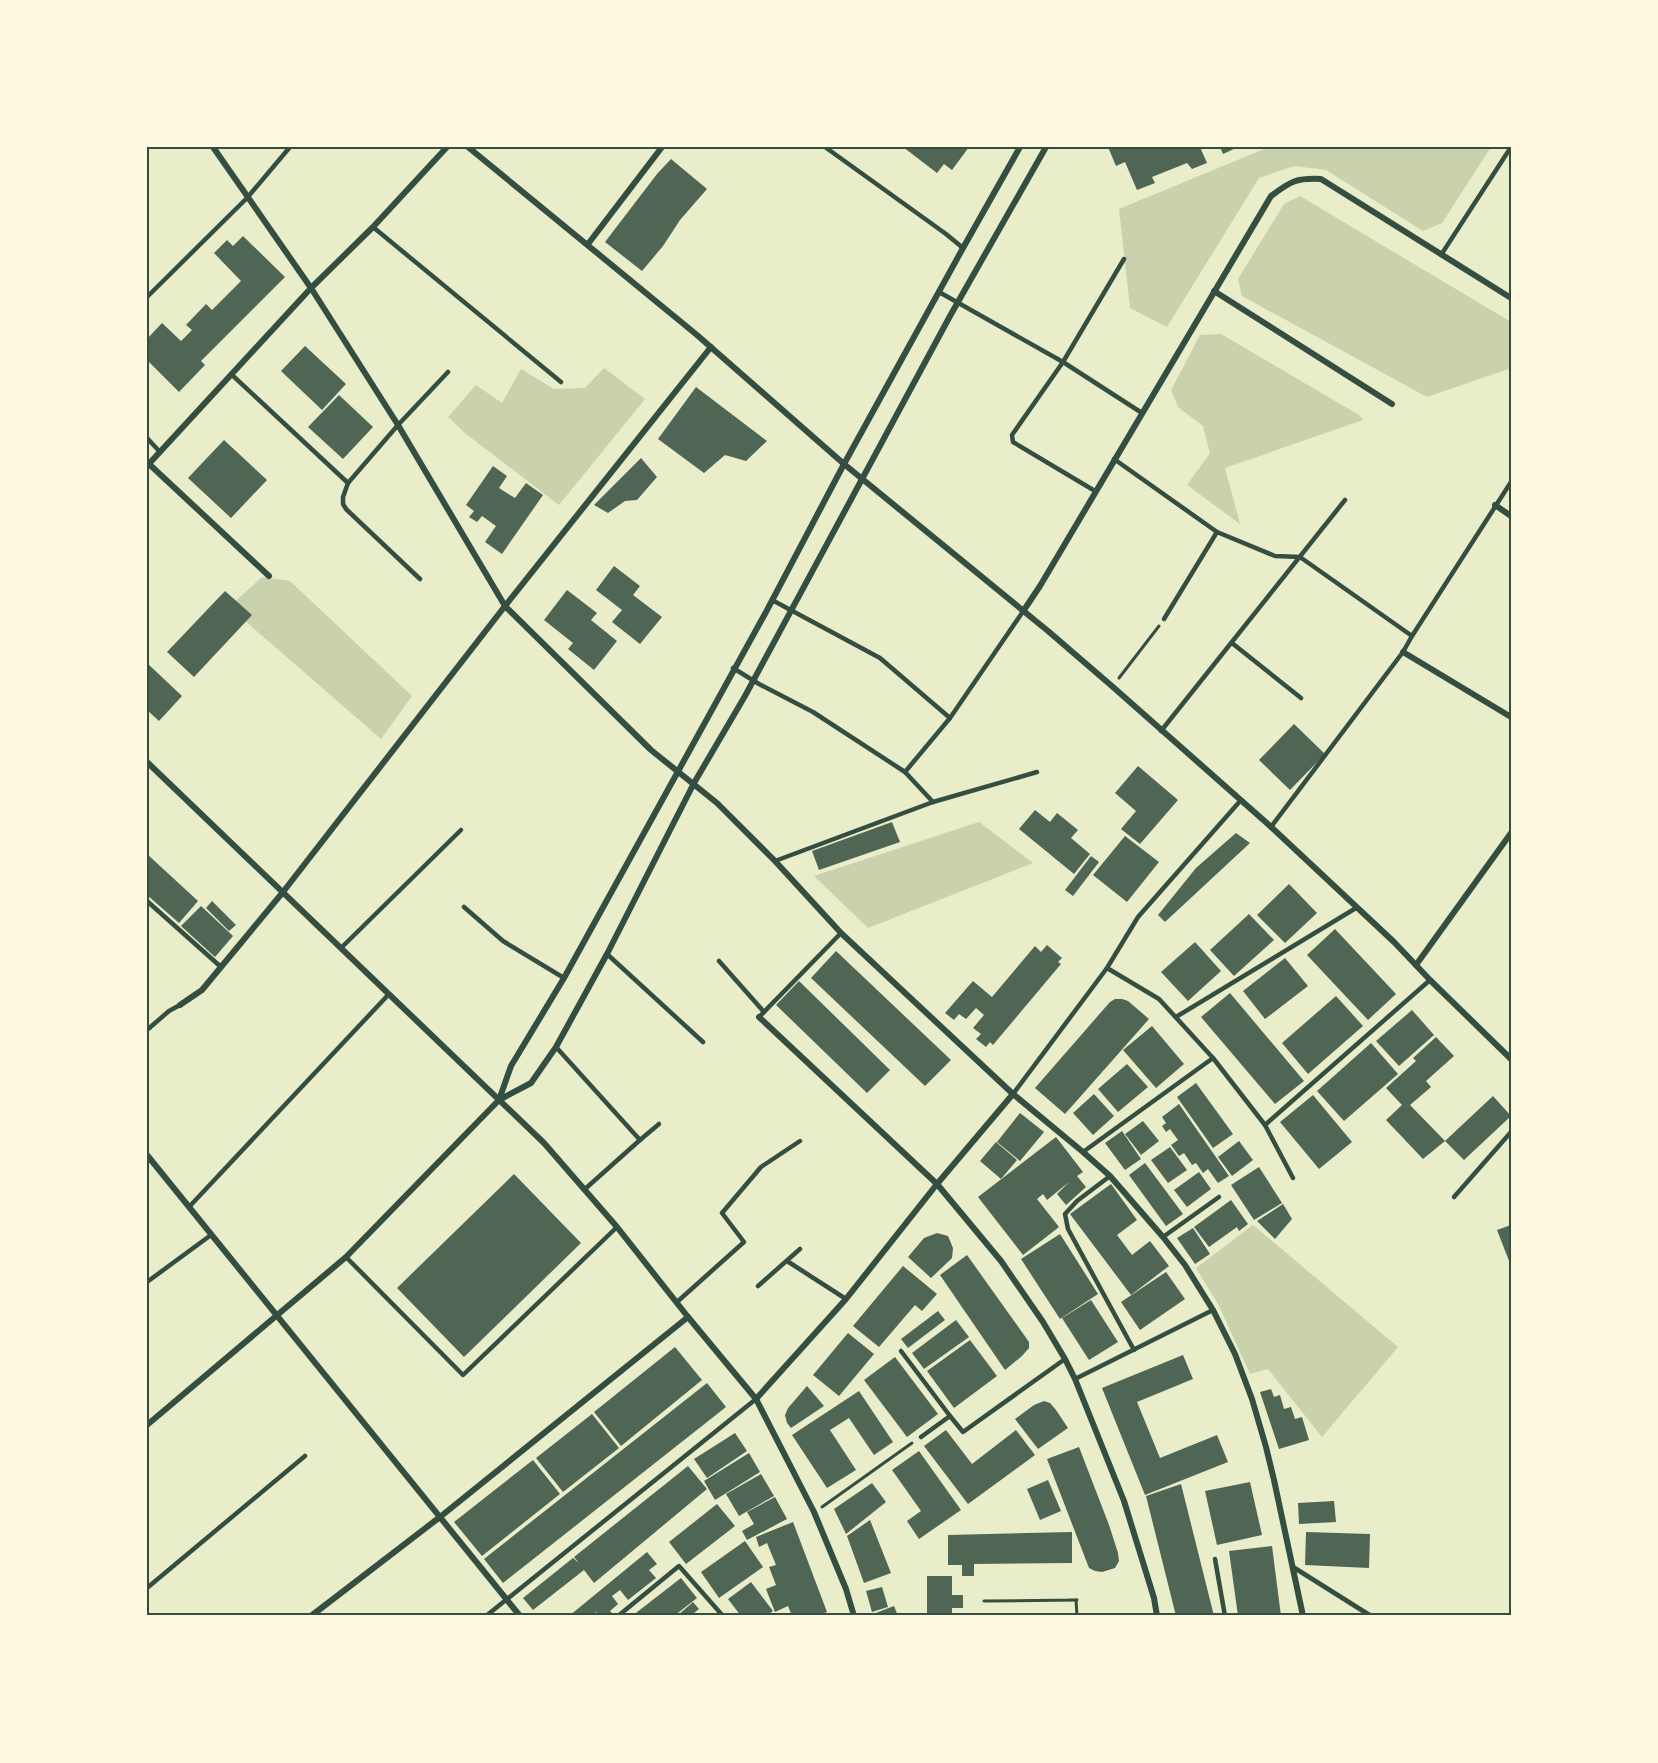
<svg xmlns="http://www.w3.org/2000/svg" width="1658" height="1763" font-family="Barlow,sans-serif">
  <rect width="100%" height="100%" fill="#e9edc9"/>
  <g fill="#cad2ad">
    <path d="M1269,147h222l-49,76 -19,8 -97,-61 -32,-4 -35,12 -92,149 -37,-19 -11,-99z"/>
    <path d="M1300,196l211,126v46l-84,29 -185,-101 -4,-17 46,-75z"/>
    <path d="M1221,334l138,81 4,5 -138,48 15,56 -53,-39 23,-32 -7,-27 -25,-19 -7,-17 29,-55z"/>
    <path d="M604,368l41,31 -86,106 -93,-71 -18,-17 28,-32 26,18 19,-34 33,20 31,-1z"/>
    <path d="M262,577l28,4 122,115 -31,43 -152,-132z"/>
    <path d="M979,822l54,41 -165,65 -54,-52z"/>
    <path d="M1253,1225l145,122 -76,90 -54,-68 -18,5 -32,-70 -22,-36z"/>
  </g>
  <g fill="#4f6655">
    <path d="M903,147h66l-17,23 -8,-6 -7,9z"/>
    <path d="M1108,147h92l7,16 -15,6 -5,-6 -35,14 3,6 -18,7 -12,-28 -9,4z"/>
    <path d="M1220,147h18l-15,7z"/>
    <path d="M671,159l36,30 -27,31 -17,26 -21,25 -37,-29 52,-68z"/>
    <path d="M243,236l42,41 -84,84 4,4 -26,27 -32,-32v-21l15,-16 19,18 11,-11 -6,-5 20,-21 6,6 29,-29 -27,-28 13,-13 6,6z"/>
    <path d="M305,346l41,38 -24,26 -41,-39z"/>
    <path d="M696,387l71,54 -21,20 -21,-6 -21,18 -46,-34z"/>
    <path d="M339,395l34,32 -30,32 -35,-32z"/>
    <path d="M224,440l43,40 -36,38 -43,-40z"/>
    <path d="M641,458l16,19 -20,23 -12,1 -17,12 -14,-8z"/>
    <path d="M493,466l14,10 -8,12 16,10 11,-15 17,12 -41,59 -17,-12 11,-16 -14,-10 -5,6 -8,-5 5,-6 -8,-6z"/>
    <path d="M614,566l26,20 -7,9 29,22 -22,27 -28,-22 10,-12 -26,-20z"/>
    <path d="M567,590l30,23 -6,7 26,21 -23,29 -26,-21 5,-6 -29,-23z"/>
    <path d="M225,591l27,24 -58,62 -27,-25z"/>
    <path d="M147,663l35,33 -23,25 -12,-11z"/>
    <path d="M1294,724l31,30 -35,36 -31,-30z"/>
    <path d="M1138,766l40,34 -38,44 -19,-15 15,-18 -21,-18z"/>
    <path d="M1035,810l15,12 7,-9 21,17 -7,8 19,16 -16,20 -55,-45z"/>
    <path d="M892,822l8,20 -81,28 -7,-19z"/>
    <path d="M1236,833l14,10 -85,79 -7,-7 38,-47z"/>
    <path d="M1125,836l34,26 -32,40 -34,-27z"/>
    <path d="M147,854l51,47 -19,22 -32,-28z"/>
    <path d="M1091,856l8,6 -26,34 -8,-6z"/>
    <path d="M1289,884l28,29 -32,30 -28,-28z"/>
    <path d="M212,901l24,24 -7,6 -23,-23z"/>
    <path d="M201,906l32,30 -18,21 -34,-31z"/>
    <path d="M1249,914l25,26 -40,36 -24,-26z"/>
    <path d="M1335,929l61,65 -28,26 -61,-65z"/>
    <path d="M1195,942l26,29 -33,30 -27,-29z"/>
    <path d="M1047,945l15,13 -4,4 3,2 -68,81 -3,-3 -4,5 -10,-8 5,-5 -8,-6 11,-13 -8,-7 -10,11 -7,-5 -5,6 -9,-7 28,-32 19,16 43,-51 6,6z"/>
    <path d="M836,951l115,109 -26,26 -114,-108z"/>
    <path d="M1285,958l23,28 -43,33 -22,-28z"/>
    <path d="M799,981l91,89 -23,23 -91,-88z"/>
    <path d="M1230,993l74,88 -29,23 -74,-87z"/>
    <path d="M1336,996l27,30 -55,48 -26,-31z"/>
    <path d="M1115,999h7l6,2 21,18 -84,95 -30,-26 75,-86z"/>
    <path d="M1412,1010l22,25 -35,31 -23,-25z"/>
    <path d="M1152,1026l32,38 -28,24 -33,-38z"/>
    <path d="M1436,1037l18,19 -28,25 5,6 -21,18 35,36 48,-45 18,20 -47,44 -19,-19 -22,18 -37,-39 16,-15 -16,-17 30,-27 -3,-3z"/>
    <path d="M1371,1043l27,31 -54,47 -27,-30z"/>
    <path d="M1127,1064l21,23 -30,25 -20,-23z"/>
    <path d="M1196,1083l37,51 -20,14 -36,-51z"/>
    <path d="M1094,1094l20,22 -21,19 -20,-22z"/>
    <path d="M1313,1095l39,47 -33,27 -39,-47z"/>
    <path d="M1179,1104l50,72 -11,7 -10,-14 -5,4 -7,-10 -4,2 -8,-12 -5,3 -8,-11 7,-5 -8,-11 -4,3 -4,-6 4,-3 -4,-6z"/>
    <path d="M1020,1113l24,19 -24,29 -23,-19z"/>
    <path d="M1143,1121l16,20 -18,14 -16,-21z"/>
    <path d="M1122,1131l19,28 -16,11 -20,-27z"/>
    <path d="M1056,1137l27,35 -6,4 9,11 -20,18 -9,-11 12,-12 -22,18 -4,-6 -6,5 22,28 -36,28 -45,-58z"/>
    <path d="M1239,1141l14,19 -21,16 -14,-19z"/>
    <path d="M996,1142l21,18 -16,19 -21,-18z"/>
    <path d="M1170,1147l17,23 -19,13 -17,-23z"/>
    <path d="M1145,1163l38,51 -17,12 -37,-51z"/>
    <path d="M1259,1167l23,36 -28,17 -23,-35z"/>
    <path d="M1199,1172l12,17 -24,18 -13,-17z"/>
    <path d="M514,1174l67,69 -117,114 -67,-69z"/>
    <path d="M1111,1184l26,36 -20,15 15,20 18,-14 19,25 -38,29 -61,-81z"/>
    <path d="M1231,1200l17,24 -9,7 -2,-4 -28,20 -15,-20z"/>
    <path d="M1283,1204l9,15 -17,20 -18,-18z"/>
    <path d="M1511,1225v41l-14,-36z"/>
    <path d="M1193,1228l17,26 -15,10 -18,-26z"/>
    <path d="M937,1233l11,3 5,12 -1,10 -21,20 -23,-21 16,-19z"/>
    <path d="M1060,1234l38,60 -38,25 -39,-60z"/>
    <path d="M967,1255l62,87v6l-7,8 -17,14 -65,-95z"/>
    <path d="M903,1266l34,28 -15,17 -7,-6 -36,42 -26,-21z"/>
    <path d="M1166,1272l19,27 -45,31 -19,-28z"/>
    <path d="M1091,1300l27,42 -29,18 -27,-42z"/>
    <path d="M938,1311l7,9 -37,28 -7,-9z"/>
    <path d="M956,1320l13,17 -45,32 -12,-16z"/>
    <path d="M848,1333l26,21 -35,42 -26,-21z"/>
    <path d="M970,1340l27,36 -43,32 -27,-37z"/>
    <path d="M675,1347l27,33 -81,66 -27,-34z"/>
    <path d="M1183,1355l10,24 -56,23 23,56 57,-23 11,27 -83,33 -43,-107z"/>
    <path d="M895,1357l43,57 -31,23 -43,-57z"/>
    <path d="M707,1383l19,24 -223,176 -19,-24z"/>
    <path d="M807,1386l17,20 -33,22 -4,-5 -2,-8 3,-7z"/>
    <path d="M1271,1389l3,8 6,-2 4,14 7,-2 4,12 7,-2 7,23 -30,9 -19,-57z"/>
    <path d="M859,1391l34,51 -19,13 -25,-37 -19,12 26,40 -29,18 -35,-53z"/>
    <path d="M1044,1401l6,2 6,7 12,18 -30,21 -23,-30 19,-14z"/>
    <path d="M592,1414l27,34 -56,44 -27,-34z"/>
    <path d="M946,1430l26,34 44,-34 19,25 -67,49 -44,-58z"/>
    <path d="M735,1433l12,18 -40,27 -13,-19z"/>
    <path d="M1079,1447l30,78 9,28 1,8 -4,7 -13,4 -7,-1 -6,-3 -42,-109z"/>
    <path d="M919,1451l42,59 -42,29 -12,-18 14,-10 -29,-41z"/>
    <path d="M749,1453l11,19 -45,28 -11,-19z"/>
    <path d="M533,1460l27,34 -78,62 -28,-34z"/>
    <path d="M688,1466l19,23 -113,94 -10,-13 -51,40 -10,-12 50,-40 6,5 -5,-6z"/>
    <path d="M761,1474l13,22 -35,20 -13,-22z"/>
    <path d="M1048,1480l13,31 -21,9 -13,-31z"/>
    <path d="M1250,1482l12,53 -45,10 -12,-54z"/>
    <path d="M872,1483l14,19 -40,32 -12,-25z"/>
    <path d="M1181,1484l33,132h-38l-30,-120z"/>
    <path d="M775,1497l12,22 -40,21 -5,-9 12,-7 -7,-12z"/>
    <path d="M1334,1501l2,21 -37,2 -1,-21z"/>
    <path d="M717,1504l18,22 -49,38 -17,-22z"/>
    <path d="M870,1520l21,53 -27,10 -17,-47z"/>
    <path d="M793,1522l34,90 -10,4h-25l-4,-10 -13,6 -9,-23 10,-4 -7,-18 7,-2 -9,-22 -8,4 -3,-10z"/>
    <path d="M1072,1532v31l-98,1v12h-12v-11h-14v-30z"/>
    <path d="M1306,1532l64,2 -1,34 -64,-3z"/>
    <path d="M745,1541l18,26 -44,31 -18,-26z"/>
    <path d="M1272,1546l9,70h-43l-9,-65z"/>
    <path d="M647,1552l10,12 -8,6 7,8 -28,22 -8,-10 -8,6 6,8 -8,7 2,2 -3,3h-10l-3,-4 -4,4h-23z"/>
    <path d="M927,1576h25v19h11v13h-11v8h-25z"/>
    <path d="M681,1578l16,20 -23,18h-42z"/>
    <path d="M751,1582l22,29 -7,5h-25l-13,-17z"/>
    <path d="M882,1587l6,20 -16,5 -6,-21z"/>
    <path d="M693,1602l6,7 -5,4 3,3h-20z"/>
    <path d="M894,1606l4,10h-30z"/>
  </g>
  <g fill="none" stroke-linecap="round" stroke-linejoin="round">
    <g stroke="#344e41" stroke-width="3">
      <path d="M1119,678l40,-52"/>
      <path d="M822,1507l90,-64"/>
      <path d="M1076,1600l1,16"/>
      <path d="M984,1601l93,-1h-9"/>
    </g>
    <g stroke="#344e41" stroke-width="4.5">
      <path d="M825,147l121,87 17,14"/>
      <path d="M373,227l188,155"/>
      <path d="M1441,255l70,-108"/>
      <path d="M939,292l124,70 79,51"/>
      <path d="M147,297l100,-99 43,-51"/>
      <path d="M231,374l117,109"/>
      <path d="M147,438l13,14"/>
      <path d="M1114,459l103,73 58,24 25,1 112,79"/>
      <path d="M1095,491l-82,-49 -1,-7 51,-73 61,-103"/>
      <path d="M420,579l-74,-70 -3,-5v-7l5,-14 50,-58 50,-53"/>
      <path d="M772,600l108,58 70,60"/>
      <path d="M1164,619l53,-87"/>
      <path d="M1232,643l69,55"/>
      <path d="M733,668l26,16 54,28 92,60 28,30"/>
      <path d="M1161,731l184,-231"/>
      <path d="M905,772l45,-54 74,-108"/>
      <path d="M1271,827l132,-175 9,-16 99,-154"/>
      <path d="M775,861l158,-59 104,-30"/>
      <path d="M147,901l74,66"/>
      <path d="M464,907l39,34 61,37"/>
      <path d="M341,948l120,-118"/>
      <path d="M607,954l96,88"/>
      <path d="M719,961l45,51"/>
      <path d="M1107,968l52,31 54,59 52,67 28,53"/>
      <path d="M759,1017l82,-84"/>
      <path d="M1176,1017l180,-109"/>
      <path d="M147,1030l22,-19 11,-6"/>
      <path d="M556,1047l84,93 -55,49"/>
      <path d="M1013,1094l94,-126 31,-51 103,-117"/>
      <path d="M1265,1125l165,-145"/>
      <path d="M640,1140l19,-16"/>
      <path d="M1083,1152l130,-94"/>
      <path d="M1110,1176l-33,25 -12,13 3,15 66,121"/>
      <path d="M1454,1197l57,-65"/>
      <path d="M189,1207l200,-213"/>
      <path d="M1163,1237l56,-40"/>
      <path d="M346,1257l117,118 154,-148"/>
      <path d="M787,1261l59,38"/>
      <path d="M147,1282l64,-47"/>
      <path d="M758,1286l42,-37"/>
      <path d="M677,1302l67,-60 -22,-29 39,-46 39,-26"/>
      <path d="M901,1351l49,65"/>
      <path d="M1075,1379l138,-69"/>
      <path d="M921,1437l29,-21 13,16 102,-73"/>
      <path d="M1215,1559l10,57"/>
      <path d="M147,1588l158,-132"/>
      <path d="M486,1616l270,-217"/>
      <path d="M618,1616l61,-50 44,50"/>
    </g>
    <path stroke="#344e41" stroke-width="5" d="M1293,1567l78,49"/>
    <g stroke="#344e41" stroke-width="6">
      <path d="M213,147l98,141 87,137 107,181 146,144 66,53 58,58 66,72 172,161 70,58 27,24 53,61 22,28 28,45 22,44 17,45 14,48 8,33 29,136"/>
      <path d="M468,147l229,188 147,129 204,167 65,56 156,138 125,117 36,38 81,79"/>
      <path d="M588,244l74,-97"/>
      <path d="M1214,291l178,113"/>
      <path d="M149,464l120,112"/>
      <path d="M147,466l164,-178 62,-61 74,-80"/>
      <path d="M1495,505l16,11"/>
      <path d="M1024,610l16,-24 231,-390c20,-15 25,-18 50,-17l190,119"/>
      <path d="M1403,652l108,65"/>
      <path d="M147,762l397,381 73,84 71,90 68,82 58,113 32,77 8,27"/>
      <path d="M1416,965l95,-132"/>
      <path d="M180,1005l22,-15 81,-98 222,-286 206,-259"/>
      <path d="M759,1017l178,167 64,77 42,61 22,37 10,20 49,122 30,97 3,18"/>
      <path d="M499,1100l12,-34 53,-88 202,-366 78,-148 119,-216 57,-101"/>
      <path d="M147,1155l373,461"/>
      <path d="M756,1399l90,-100 91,-115 76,-90"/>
      <path d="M147,1425l199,-168 153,-157 32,-17 25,-36 51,-93 87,-171 51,-87 205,-380 96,-169"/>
      <path d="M311,1616l129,-99 248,-200"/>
    </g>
  </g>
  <rect width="1658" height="1763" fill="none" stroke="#fefae0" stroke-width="297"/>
  <rect x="148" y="148" width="1362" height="1466" fill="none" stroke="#344e41" stroke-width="2"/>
</svg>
